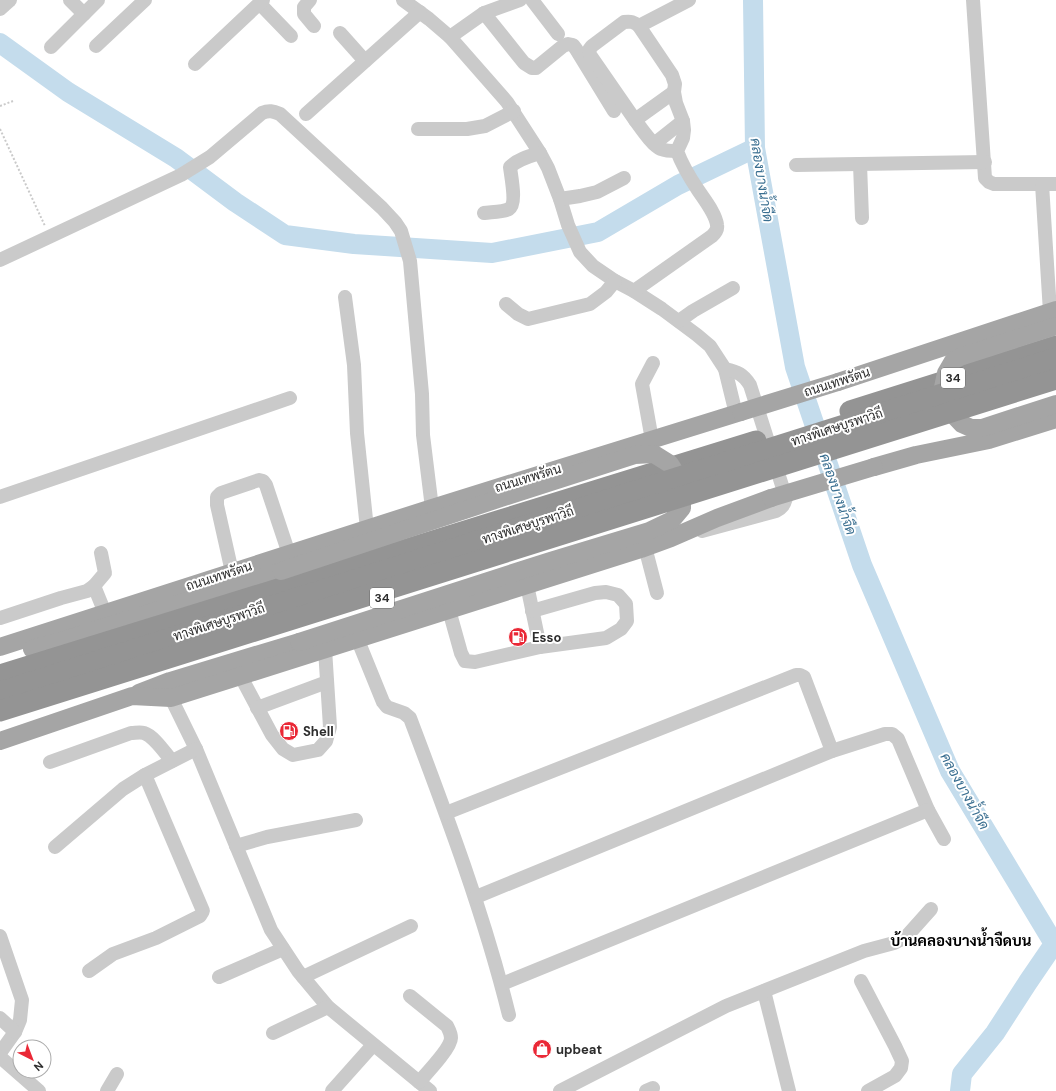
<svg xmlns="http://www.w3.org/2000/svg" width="1056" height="1091" font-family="'DM Sans',Sarabun,sans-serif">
  <rect width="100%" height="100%" fill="#fff"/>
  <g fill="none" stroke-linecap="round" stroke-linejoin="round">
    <g stroke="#c4dcec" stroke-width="20">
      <path d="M753,0l2,148 40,219 67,198 88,206 106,176"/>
      <path d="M0,43l68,49 108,66 59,44 50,33 69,9 138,9 106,-21 80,-47 77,-37"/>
      <path d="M960,1091l2,-17 33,-41 33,-51 26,-38"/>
    </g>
    <g stroke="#cacaca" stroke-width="2" stroke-dasharray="2 2" stroke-linecap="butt">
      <path d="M0,106l13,-5"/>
      <path d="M0,129l45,97"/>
    </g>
    <g stroke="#cacaca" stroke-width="14">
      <path d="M70,0l14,14"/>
      <path d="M310,0l-6,7v7l10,12"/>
      <path d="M403,0l26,19 21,18 57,65 33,51 8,15 12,31 8,26 12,27 13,14 22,15 19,10 28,18 35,26 13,11 15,23 11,45"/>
      <path d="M532,0l26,34"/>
      <path d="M973,0l12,178 4,4 5,2h48l8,128"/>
      <path d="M260,4l31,32"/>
      <path d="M0,9l10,-9"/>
      <path d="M484,13l40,50 8,5h4l27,-22 5,-2 5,1 3,4 38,62"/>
      <path d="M639,26l50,-26"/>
      <path d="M340,33l25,28"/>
      <path d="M450,37l34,-24 36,-13"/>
      <path d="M96,46l49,-46"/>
      <path d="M51,47l47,-47"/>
      <path d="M195,64l68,-64"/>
      <path d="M674,92l-39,28c6,8 17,25 26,29 5,2 11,2 16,2"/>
      <path d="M306,114l114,-102"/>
      <path d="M418,129h49l18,-3 29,-15"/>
      <path d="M654,144l29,-23"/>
      <path d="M860,164l2,54"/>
      <path d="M796,165l189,-3"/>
      <path d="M1042,184h14"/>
      <path d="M560,199l20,-3 17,-4 27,-14"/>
      <path d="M484,213c6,-1 20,-1 25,-4 8,-5 2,-33 1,-42 8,-8 20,-11 30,-14"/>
      <path d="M0,260l181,-85 29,-18 52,-44c7,-3 11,-2 18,1l102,94 13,14 6,9 9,30 12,133 1,41 9,73"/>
      <path d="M634,291l78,-55c3,-3 6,-6 5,-11 -1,-11 -13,-26 -19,-35 -8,-12 -16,-25 -21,-39l6,-13 1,-8 -1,-9 -7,-18 -2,-11 1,-8 -3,-9 -33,-49c-5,-4 -8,-5 -15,-4l-32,24 -3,4 1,5 45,65"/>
      <path d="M345,297l9,68 3,68 10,96"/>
      <path d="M506,304l12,10 10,5 62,-15 16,-12 9,-11"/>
      <path d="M679,321l14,-10 40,-23"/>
      <path d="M652,440l-10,-56 11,-21"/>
      <path d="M0,497l290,-99"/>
      <path d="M702,531l74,-20c6,-3 8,-6 10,-13l-36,-113c-7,-11 -12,-13 -25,-16"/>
      <path d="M645,547l12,46"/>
      <path d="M232,572l-15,-67v-8l4,-4 38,-13 4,1 3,4 23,69"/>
      <path d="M527,585l13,62"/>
      <path d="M94,586l11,-13 -4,-20"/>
      <path d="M449,610l12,43 4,8 10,1 65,-15 66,-9 15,-9 6,-8 -1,-17 -8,-9 -12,-3 -11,1 -63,18"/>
      <path d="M0,618l61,-20 26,-7 7,-5 11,27"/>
      <path d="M357,638l26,64 4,5 17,6 6,5c37,98 74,196 99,297"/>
      <path d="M240,675l32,60 11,14 10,6 25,-5 8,-9 4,-14 -5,-78"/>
      <path d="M171,698l25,51 75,181 27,41 30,36 102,84"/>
      <path d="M257,708l70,-26"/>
      <path d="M50,762l81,-29c4,0 9,-1 13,0 10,3 21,20 28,28"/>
      <path d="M446,813l350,-138h4l4,2 28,74"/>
      <path d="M236,846l31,-9 89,-17"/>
      <path d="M55,847l68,-58 22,-14 51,-26"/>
      <path d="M476,897l356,-146 53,-17h7l6,5 30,71 16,29"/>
      <path d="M0,936l22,64 -2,20 -5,12 -15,21"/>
      <path d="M89,971l24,-17 43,-16 44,-22 3,-5 -58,-136"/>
      <path d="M219,977l64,-28"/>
      <path d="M303,977l108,-51"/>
      <path d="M861,981l34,65 7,15 -1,7 -6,8 -27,15"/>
      <path d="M502,984l426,-174"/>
      <path d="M764,991l25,100"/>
      <path d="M410,996l37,30c2,4 4,7 4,12 0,10 -25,36 -32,44"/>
      <path d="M0,1018l15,14"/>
      <path d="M273,1033l55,-26"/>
      <path d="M0,1057l39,34"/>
      <path d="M107,1091l10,-17"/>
      <path d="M332,1091l41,-46"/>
      <path d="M560,1091l166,-85 138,-55 30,-8 12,-6 25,-28"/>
      <path d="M646,1091l7,-3"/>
    </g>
    <g stroke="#a5a5a5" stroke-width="18">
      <path d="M838,382l218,-72"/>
      <path d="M874,467l42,-12 73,-15 67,-21"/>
      <path d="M0,647l432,-139 309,-96"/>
      <path d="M32,649l32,-9 217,-69"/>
      <path d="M139,693l31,-12 129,-39"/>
      <path d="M0,741l132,-45 39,2 470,-149 30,-11 46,-20 54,-20"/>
    </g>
    <g stroke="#949494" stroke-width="21">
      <path d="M850,411l206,-65"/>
      <path d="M0,675l756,-234"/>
    </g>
    <g stroke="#a5a5a5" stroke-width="18">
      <path d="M1056,326l-96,31 -7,4 -7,12 -4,19 5,16 15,16 9,4h11l74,-24"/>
      <path d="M741,412l97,-30"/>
      <path d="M771,498l103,-31"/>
      <path d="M281,571l220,-73 134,-43 19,-1 16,10 12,19v25l-10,12 -23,11 -99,30 -251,81"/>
    </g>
    <g stroke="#949494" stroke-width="21">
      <path d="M0,692l1056,-334"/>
      <path d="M0,711l1056,-332"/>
    </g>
  </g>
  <defs>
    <symbol id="fuel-disc" viewBox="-11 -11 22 22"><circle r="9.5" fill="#ea2836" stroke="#fff"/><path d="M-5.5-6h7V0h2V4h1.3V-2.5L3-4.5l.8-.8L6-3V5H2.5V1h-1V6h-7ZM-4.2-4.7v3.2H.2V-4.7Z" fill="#fff"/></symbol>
    <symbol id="shop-disc" viewBox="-11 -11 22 22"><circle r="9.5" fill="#ea2836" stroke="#fff"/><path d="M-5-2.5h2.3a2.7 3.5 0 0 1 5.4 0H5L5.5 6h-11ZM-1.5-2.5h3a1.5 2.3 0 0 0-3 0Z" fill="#fff"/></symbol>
  </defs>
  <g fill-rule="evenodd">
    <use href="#fuel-disc" x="507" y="626" width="22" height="22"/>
    <use href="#fuel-disc" x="278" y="720" width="22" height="22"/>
    <use href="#shop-disc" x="531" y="1038" width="22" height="22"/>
  </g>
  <g text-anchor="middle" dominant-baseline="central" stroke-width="4" stroke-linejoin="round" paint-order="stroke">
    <g fill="#fff" stroke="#6c6c6c" stroke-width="1">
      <rect x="941" y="368" width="24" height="20" rx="3"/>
      <rect x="370" y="588" width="24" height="20" rx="3"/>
    </g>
    <g font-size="12" font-weight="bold" fill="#2d2d2d">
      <text x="953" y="378">34</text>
      <text x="382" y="598">34</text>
    </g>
    <g font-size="13" fill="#2d2d2d" stroke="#fff">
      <text transform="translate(837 382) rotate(-18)">ถนนเทพรัตน</text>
      <text transform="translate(837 427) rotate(-18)">ทางพิเศษบูรพาวิถี</text>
      <text transform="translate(528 478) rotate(-17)">ถนนเทพรัตน</text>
      <text transform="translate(528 525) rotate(-18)">ทางพิเศษบูรพาวิถี</text>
      <text transform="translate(219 576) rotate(-18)">ถนนเทพรัตน</text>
      <text transform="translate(219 622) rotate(-18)">ทางพิเศษบูรพาวิถี</text>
    </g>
    <g font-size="13" font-weight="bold" fill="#2d2d2d" stroke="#fff" text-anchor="start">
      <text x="532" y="637">Esso</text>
      <text x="303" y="731">Shell</text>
      <text x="556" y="1049">upbeat</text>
    </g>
    <g font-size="14" font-style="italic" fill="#396e90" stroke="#fff">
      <text transform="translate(762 180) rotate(81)">คลองบางน้ำจืด</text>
      <text transform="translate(838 494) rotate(71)">คลองบางน้ำจืด</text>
      <text transform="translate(965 791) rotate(61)">คลองบางน้ำจืด</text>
    </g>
    <g font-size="15" font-weight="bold" fill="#000" stroke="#fff">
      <text x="961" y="941">บ้านคลองบางน้ำจืดบน</text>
    </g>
  </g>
  <g transform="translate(32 1059) rotate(138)"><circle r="19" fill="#ffffff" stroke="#ababab"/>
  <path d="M0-3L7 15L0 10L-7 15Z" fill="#ea2836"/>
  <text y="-6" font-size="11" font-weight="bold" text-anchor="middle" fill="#2d2d2d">N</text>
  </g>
</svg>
